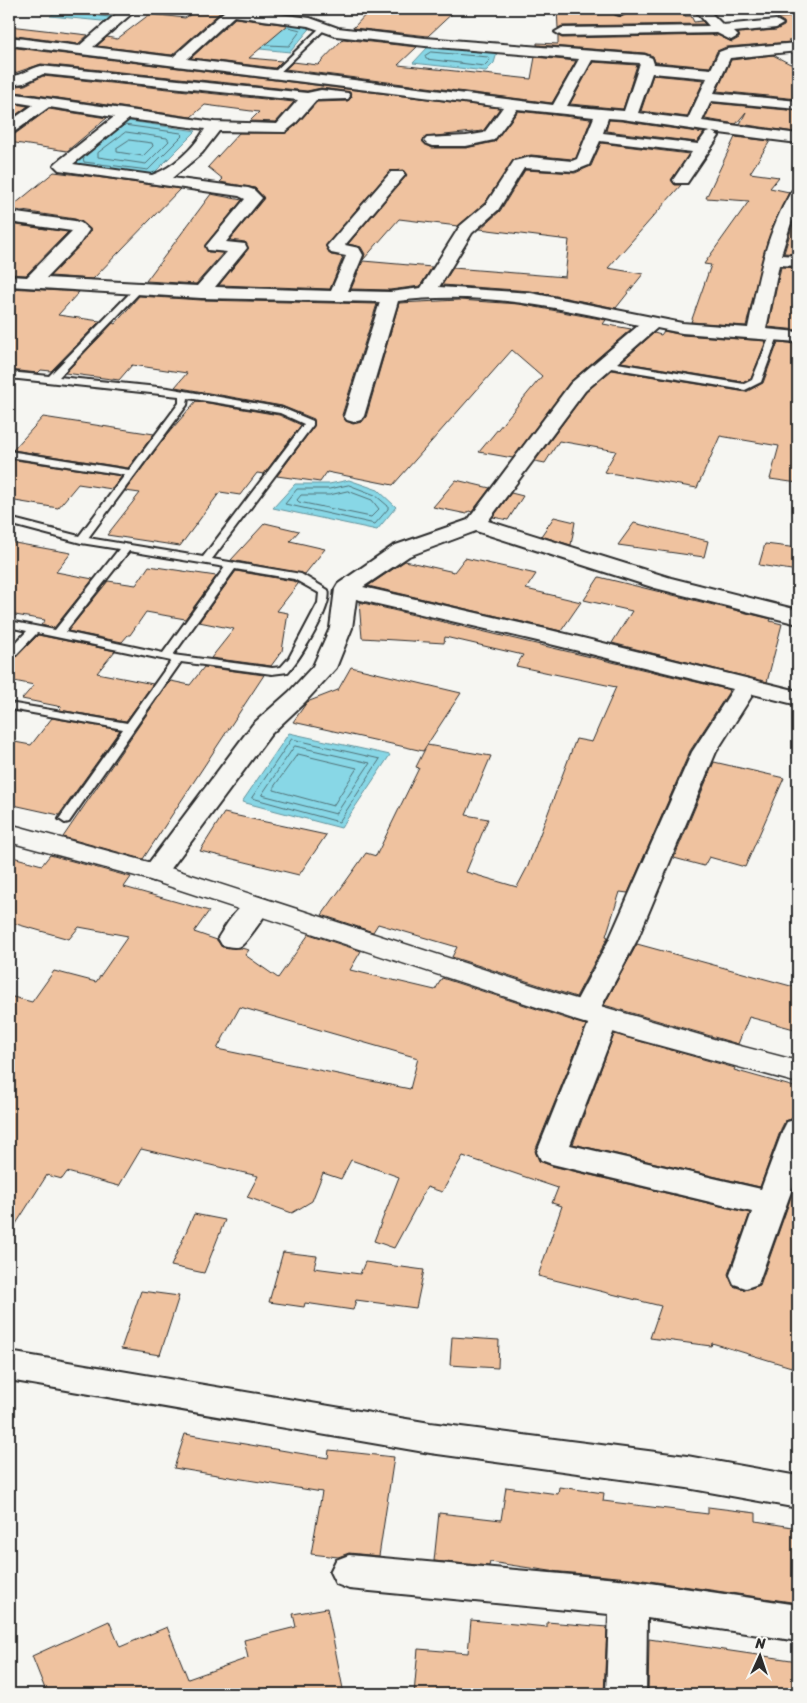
<svg xmlns="http://www.w3.org/2000/svg" width="807" height="1703" viewBox="0 0 807 1703" font-family="Sriracha,sans-serif">
<style>
.water{fill:#88d7e6;stroke:#63929b}
.lines{fill:none;stroke-linecap:round;stroke-linejoin:round}
.shore{stroke:#507076;stroke-width:1}
.building{fill:#efc29f;stroke:#2b2b2b;fill-rule:evenodd}
.lane-casing{stroke:#2b2b2b;stroke-width:4}
.street-casing{stroke:#2b2b2b;stroke-width:4}
.secondary-casing{stroke:#2b2b2b;stroke-width:3}
.lane{fill:#f6f6f2;fill-rule:evenodd}
.street{fill:#f6f6f2;fill-rule:evenodd}
.secondary{fill:#f6f6f2;fill-rule:evenodd}
</style>
<rect width="100%" height="100%" fill="#f6f6f2"/>
<filter id="ink" filterUnits="userSpaceOnUse"><feTurbulence type="fractalNoise" baseFrequency=".02" numOctaves="2"/><feDisplacementMap in="SourceGraphic" scale="10" xChannelSelector="R" yChannelSelector="G"/><feConvolveMatrix kernelMatrix="1 2 1 2 8 2 1 2 1" color-interpolation-filters="sRGB"/></filter>
<g filter="url(#ink)">
<path class="water" d="M60 9H128L112 22 50 16Z
M230 17 314 24 290 52 201 43Z
M428 47 497 53 494 63 486 71 413 63Z
M123 120 196 131 151 176 66 165Z
M349 480 378 490 396 507 377 530 273 508 295 484H329Z
M289 733 390 755 341 828 242 802Z"/>
<g class="lines">
<path class="shore" d="M62 9 64 12 110 17 120 9
M267 45 289 46 301 30 288 27
M431 52 488 57 490 60 484 66 426 59 425 56Z
M126 132 167 138 169 141 146 164 98 157V153Z
M129 140 152 143 153 146 143 156 117 152V148Z
M83 158 84 162 148 170 183 135 181 133 124 125 84 157
M349 485 375 495 388 506V509L375 524 285 504 297 489H329Z
M348 491 372 500 379 509 371 517 299 502 297 500 301 495H329Z
M292 739 380 759 339 822 252 798Z
M295 746 370 763 336 814 262 795Z
M298 754 357 768 333 806 274 790V787Z"/>
</g>
<path class="building" d="M199 9H224L172 55 97 46 107 37 117 39 150 14 185 18Z
M371 9H457L428 36 353 28Z
M557 9H610L615 15 621 17 629 13 628 9H684L685 16H691L694 22 702 21 705 24 562 26 558 28Z
M798 17V39L788 40 791 42 726 47 717 51 710 67 655 62 653 56 645 53 537 45V43L558 44V36L562 38 717 35 732 42 739 38 738 33 776 30 784 26V22L777 18Z
M235 18 288 25 249 58 282 61 275 68 191 58Z
M9 26 88 35 78 44 9 35Z
M343 39 417 47 398 65 531 79 535 57 576 61 552 103 285 69 293 62 318 65Z
M9 47 500 108 483 131 426 137 423 142 432 148H466L494 142 518 111 591 119 576 158 572 159 531 155 514 159 485 203 458 226 399 219 363 260 365 254 361 247 348 244 407 175 403 170 390 171 326 245 331 255 343 257 330 289 219 285 248 249 245 242 230 240 264 198 255 188 220 182 223 179 208 167 239 133H286L296 125 317 102 348 101 352 97 350 92 321 88 307 91 41 64 9 75Z
M773 55 798 68V99L717 91 731 60Z
M593 62 637 65 623 109 570 104Z
M653 75 704 80 687 117 641 111Z
M43 76 294 102 276 122 250 121 259 112 205 105 191 117 9 91V87L25 85Z
M9 103 28 106 9 120Z
M712 103 798 111V125L795 132 740 124 746 112 736 124 705 119Z
M49 109 107 118 67 151 9 142V135L15 134Z
M609 120 622 121 704 133 697 142 606 131Z
M735 137 770 141 750 173 779 177 770 188 789 192 767 242 746 326 691 322 711 265 704 264 749 201 706 198Z
M601 143 689 154 671 180 675 185H681L608 268 643 274 616 308 531 291 442 285 453 268 565 277 569 240 480 229 500 211 525 170 575 173 591 166Z
M54 172 96 177 180 189 93 279 50 276 81 244 90 229 82 222 75 219 9 209Z
M211 194 242 200 205 245 208 252 223 253 196 284 146 281Z
M798 211V254L784 253 792 227Z
M9 224 68 232 26 275 9 274Z
M363 261 432 267 420 286 390 290 351 289Z
M781 267 798 268V330L768 327Z
M9 288 79 292 58 315 100 321 51 371 41 370 38 373 9 370Z
M139 296 201 300 377 304 342 415 346 421 353 424 362 422 366 417 399 303 459 300 519 304 606 320 603 324 631 329 570 382 513 458 479 452 542 376 512 350 393 485 327 472 320 482 277 476 314 426V419L282 406 175 387 187 373 132 365 119 380 65 373 113 323 115 324Z
M664 331 682 335 766 341 751 379 744 382 621 362 654 333 661 335Z
M778 342 798 344V483L770 479 779 446 720 436 697 488 604 472 616 451 559 441 545 463 535 461 586 392 612 370 746 392 763 383Z
M196 401 279 415 301 425 264 474 257 473 240 495 220 492 180 546 107 535 140 493 125 491 166 436Z
M43 417 154 434 128 468 13 450Z
M9 459 122 476 112 489 78 484 58 508 9 500Z
M456 480 490 488 472 512 469 511 467 514 433 507Z
M511 493 523 496 508 520 493 517Z
M554 517 575 522 571 545 541 536Z
M265 523 299 531 290 541 325 549 305 574 231 560Z
M634 523 708 541 704 557 618 545Z
M9 542 71 553 56 572 93 579 54 628 41 625 45 620 9 614Z
M765 544 798 548V571L759 565Z
M465 558 536 574 526 589 581 602 561 631 368 586 405 561 454 572Z
M149 566 216 576 218 574 185 619 146 612 130 635H128L122 642 68 631 108 581 136 585Z
M236 571 293 581 298 584 277 611 288 613 282 651 271 666 211 658 234 629 199 622Z
M599 577 771 619 770 621 782 624 767 682 612 643 632 611 584 600Z
M359 602 730 690 690 751 628 893 620 892 606 936 608 937 576 997 452 957 457 947 378 924 373 932 322 915 366 853 376 856 419 768 416 767 427 745 491 756 466 815 488 819 466 872 517 887 528 866 576 739 592 742 616 687 516 666 523 655 445 637 444 643 362 638Z
M38 635 115 651 97 673 153 684 126 721 59 710 62 707 22 699 34 685 9 680V662L14 659Z
M204 667 264 675 143 859 63 837 166 686 171 681 190 685Z
M351 667 461 693 423 751 293 722 307 702 338 690Z
M52 718 120 730 59 815 9 804V741L31 745Z
M714 762 784 778 745 867 709 857 704 866 674 858Z
M224 813 326 835 299 875 200 851Z
M50 855 131 877 124 887 209 911 194 932 217 940 222 947 241 948 249 950 245 955 278 978 309 934 361 951 350 970 435 990 442 978 586 1025 535 1151 539 1161 552 1166 750 1213 728 1274 733 1286 745 1290 760 1285 798 1177V1369L712 1343 711 1346 650 1338 661 1306 538 1276 562 1206 552 1203 558 1188 463 1156 442 1192 427 1187 394 1248 374 1241 399 1177 351 1160 341 1179 323 1173 312 1201 292 1213 247 1197 258 1176 141 1149 119 1186 67 1172 62 1179 47 1175 9 1235V996L32 1002 54 971 96 982 128 936 79 927 69 939 9 922V856L42 865ZM240 1007 418 1058 410 1089 217 1049Z
M637 944 798 988V1030L749 1017 738 1044 604 1005Z
M614 1034 735 1068 734 1070 798 1088V1104L794 1118 785 1121 781 1129 760 1187 573 1144Z
M194 1214 225 1220 204 1273 171 1266Z
M283 1252 317 1256 314 1268 360 1274 365 1262 424 1270 416 1308 356 1300 353 1310 305 1303 304 1307 269 1302Z
M141 1291 179 1296 160 1355 121 1349Z
M452 1337 499 1340 498 1368 450 1365Z
M185 1434 328 1458 329 1450 394 1457 379 1556 349 1553 338 1557 311 1554 322 1492 174 1468Z
M506 1487 558 1494 559 1487 604 1493 603 1501 708 1514V1507L756 1513V1521L798 1528V1603L629 1578 550 1571 490 1562 489 1566 434 1561 439 1513 501 1520Z
M327 1608 344 1694H47L32 1656 109 1621 120 1647 167 1627 188 1679 248 1658 244 1640 296 1627 293 1614Z
M471 1620 547 1627V1622L607 1627 604 1694H414L418 1649 468 1653Z
M649 1639 798 1661V1694H648Z"/>
<g class="lines">
<g class="lane-casing">
<path id="lane" d="M322 26 327 27 276 76H272V74Z
M135 288 142 290 59 377 168 388 282 408 313 421V425L212 559 301 574 328 590C334 605 299 660 288 672L272 674 181 662 69 822 65 823 59 819 123 729 10 709 9 703 127 723 171 661 37 633 13 658 9 659V650L27 631 9 627V621L55 630 119 549 81 543 9 524V518L79 536 125 475 9 457V451L129 470 179 403V396L9 378V372L49 376ZM188 398 280 413 304 424 203 557 88 538 187 405ZM129 551 225 567 163 653 65 632ZM235 569 294 579 319 593 318 603 289 658 281 667 272 668 173 655Z
M774 333 778 336 761 382 745 390 605 367 601 364 605 361 744 384 752 380 770 336Z"/>
</g>
<g class="street-casing">
<path id="street" d="M122 9H137L93 47 173 57 227 9H241L310 18 338 28 425 38 645 55 652 58 654 64 711 69 719 52 727 49 798 43V51L730 58 714 93 798 101V109L711 101 702 121 798 134V143L712 132 719 136 687 183H675L673 180 692 152 600 141 589 165 574 171 524 168 498 210 472 233 439 287 531 293 682 323 748 328C758 281 765 236 790 194L792 191 798 189V207L790 226 781 255 798 256V266L779 265 766 329 798 332V342L682 333 657 328 585 391 488 521 671 578 798 610V624L655 588 476 531 409 556 363 587 546 629 798 691V705L753 694 716 752 637 940 599 1011 604 1010 614 1013 618 1020 570 1145 761 1189 783 1130 787 1122 798 1119V1172L758 1284 746 1288 734 1284 730 1275 752 1212 552 1164 541 1160 537 1152 589 1022 584 1023 574 1020 570 1013 609 940 692 752 733 689 546 643 356 599 352 628 336 668 305 702 271 734 164 878 155 881 146 878 142 872 253 724 289 692 313 666 330 628 335 589 338 584 393 546 468 520 571 383 639 325C560 308 479 290 398 301L364 416 361 420 354 422 347 420 344 416 380 302 201 298 9 286V276L27 277 72 231 9 222V212L75 221 81 223 89 230 80 243 46 278 197 286 227 252 208 250 206 246 245 199 239 196 59 170 54 165 57 162 114 117 49 107 14 132 9 133V122L33 105 9 101V93L214 122 277 124 298 100 43 74 24 83 9 85V77C20 76 30 69 41 66L307 93 321 90 348 93 350 96 348 99 316 100 295 124 285 132 219 131 202 153 172 178 248 188 254 190 262 198 226 242 245 244 247 248 215 287 331 291 346 256 331 253 327 246 391 172H403L405 175 345 245 359 248 363 255 348 291 390 292 421 288 460 226 486 204 514 161 531 157 572 161 577 159 594 117 517 109 494 140 466 146H432L427 144 424 141 427 138 466 136 484 133 503 107 9 45V37L79 46ZM234 16 308 26 336 36 425 46 579 59 553 105 187 59ZM592 60 640 63 624 111 567 106ZM652 73 707 78 688 119 638 113ZM608 118 622 119 711 132 706 133 698 144 603 133ZM129 119 205 129C194 148 173 168 152 175L73 164Z
M612 9H626L628 11 621 15 616 14Z
M694 9H707L723 25 776 20 783 24 776 28 734 32 738 36 731 40 717 33 562 36 555 32 562 28 709 26Z
M257 897 267 900 271 906C266 914 248 940 242 945 236 949 228 946 222 945L218 938C227 923 240 902 257 897Z
M9 1352 430 1423 687 1456 798 1476V1508L687 1488 430 1453 9 1380Z
M349 1555 629 1580 798 1605V1641L647 1618 646 1694H606L609 1614 349 1589 336 1584 330 1572 336 1560Z"/>
</g>
<g class="secondary-casing">
<path id="secondary" d="M9 824 167 867 566 996 717 1040 798 1061V1083L625 1036 147 879 9 842Z"/>
</g>
<use href="#lane" class="lane"/>
<use href="#street" class="street"/>
<use href="#secondary" class="secondary"/>
</g>
</g>
<rect width="807" height="1703" fill="none" stroke="#f6f6f2" stroke-width="30"/>
<rect x="15" y="15" width="777" height="1673" fill="none" stroke="#2b2b2b" stroke-width="2" filter="url(#ink)"/>
<g transform="translate(760 1656) rotate(3)" stroke="#f6f6f2" stroke-width="4" paint-order="stroke">
<path d="M0-4L9 19L0 12L-9 19Z" fill="#2b2b2b"/>
<text y="-8" font-size="14" font-weight="bold" text-anchor="middle" fill="#2b2b2b">N</text>
</g>
</svg>
